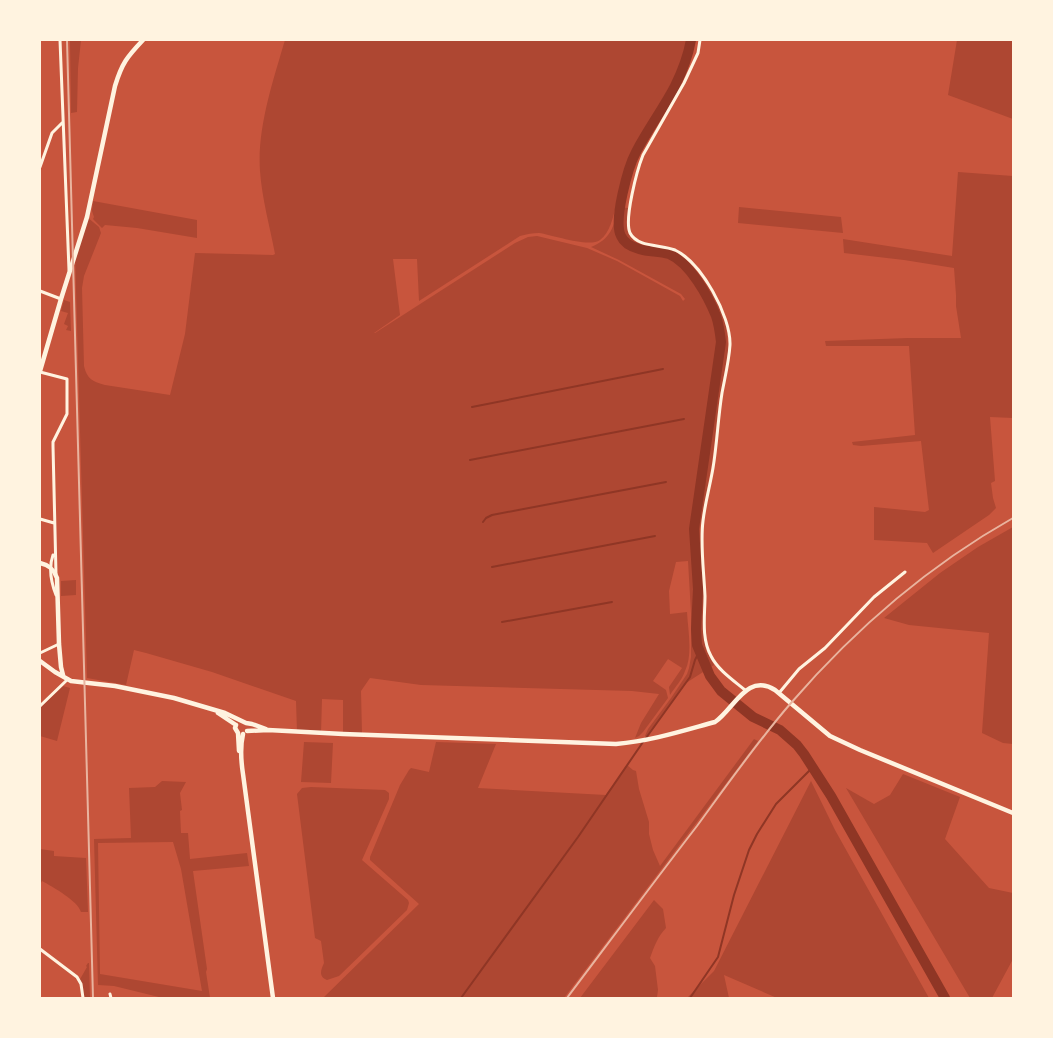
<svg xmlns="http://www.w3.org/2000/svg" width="1053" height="1038" viewBox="0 0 1053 1038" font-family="'Exo 2',sans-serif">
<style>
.green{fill:#ae4732;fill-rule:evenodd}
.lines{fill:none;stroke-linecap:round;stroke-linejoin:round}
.stream{stroke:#8f3625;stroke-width:2}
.river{stroke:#8f3625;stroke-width:10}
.minor{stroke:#fff3e0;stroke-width:3}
.tertiary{stroke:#fff3e0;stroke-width:4.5}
.rail{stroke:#e9b49f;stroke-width:2}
</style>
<rect width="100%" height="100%" fill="#c8553d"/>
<path class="green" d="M70 40H81L78 68 77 112 71 113Z
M285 40H689L688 45 679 69 635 149 626 171 618 205 616 206C613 217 610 233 600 240 589 248 553 235 539 233 533 233 527 234 520 236L419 301 417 259H393L400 315 374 333H375L515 243 528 237 537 236 587 248 617 261 680 296 683 301 685 299 681 294 619 260 591 247C611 239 614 227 618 207L628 208V210C627 219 625 228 630 236 640 250 659 245 673 251 694 260 719 300 725 321 727 332 728 342 728 352L719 402 712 463 700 527 704 597V638L706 650 714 665 686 683 647 737 645 736 648 729 671 698 687 674 689 668 691 657V613L688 561 676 562 669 591 670 614 687 612C688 631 693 654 685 671 682 680 675 687 670 695L669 687 682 668 668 659 653 681 666 690 668 698 643 732 639 736 635 738 641 723 659 694 632 691 421 685 370 678 361 691 362 734H343V700L322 699 321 733 297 732 296 701 212 672 146 653 134 650 126 685 87 678 75 254 87 217 99 227 101 233 84 276 82 288 84 366C87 379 93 382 105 385L170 395 185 334 195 253 273 255 275 254C270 227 262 199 260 171 257 128 273 81 285 40Z
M957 40H1013V119L948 95Z
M958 172 1013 176V418L990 417 995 481 991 483 993 498 996 508 989 515 933 553 927 543 874 540V507L925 512 929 510 921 441 861 446 853 445 852 442 915 435 909 346H826L825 341 908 338H961L956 306V295L954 268 904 260 844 253 843 239 952 256Z
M93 201 197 220V238L137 228 105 225 102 228 93 219 94 217 92 211Z
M739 207 841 217 843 233 738 223Z
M64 300 70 302 71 331 66 330 68 326 64 324 68 313 61 311Z
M1013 527V744L1003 743 982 733 989 633 909 625 884 618 940 573 978 547Z
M76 580V595L61 596V581Z
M63 686 70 688 57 741 40 736V708Z
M754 739 758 741 564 998H323L419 904 370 860V857L400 785 409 770 411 768 429 772 436 742 496 744 478 788 606 795 627 765 633 770 636 771 639 789 649 822V834L653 850 660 866Z
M304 742 333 743 331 783 301 782Z
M903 774 960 797 945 839 989 888 1013 893V959L992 998H970L846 788 874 804 890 795Z
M162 781 186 782 180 793 182 810 180 811 181 833H188L190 859 247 853 249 866 193 871 207 969 206 972 210 998H163L114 986 98 985 94 839 131 838 129 788 155 787ZM173 842 181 869 202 991 100 974 98 843Z
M811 781 835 830 929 998H777L724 975 729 998H687L714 971Z
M311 787 385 790 389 793V799L362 860 408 900 409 903 407 910 339 976 327 980C318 976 321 970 324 963L321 941 315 938 297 794 302 788Z
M40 849 54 851V856L86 858 88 912H81C78 901 53 887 42 881L40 885Z
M654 900 663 909 666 928C658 936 654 947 650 958L655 966 658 990 657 997 658 998H580Z
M88 963H89L90 998H83L79 981 87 967 86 966Z"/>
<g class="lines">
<path class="stream" d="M472 407 663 369
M470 460 684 419
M483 522 486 518 492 515 666 482
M492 567 655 536
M502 622 612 602
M646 738 690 677 695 660 699 652
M461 998 578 837 643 742
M690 998 718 957 734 895 749 850 757 834 776 804 813 767"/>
<path class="river" d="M691 40C688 56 682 72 675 86 663 109 648 129 636 152 628 167 613 221 621 236 624 243 632 247 639 249 648 252 659 251 669 254 690 263 708 296 716 316 719 325 720 333 721 342L694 529 698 589 696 629 697 645 710 676 721 691 753 717 780 730 797 745 804 754 831 796 945 998"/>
<path class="minor" d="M60 40 69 270
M700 40 698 53 684 83 643 155C637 170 624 219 630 233 638 248 661 244 675 250 701 262 731 316 730 345 729 361 725 377 722 393 718 418 717 444 713 468 710 486 705 503 703 521 700 544 704 572 705 596 705 615 701 638 711 656 718 670 733 680 745 690
M40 167 52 133 63 122
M40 291 61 299
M40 372 67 379V414L53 442V446L56 574
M40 519 54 523
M53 555C48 569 51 582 56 595
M40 653 59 644
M779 693 799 669 825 648 874 597 905 572
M40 706 68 679
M40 949 77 977 81 984 83 998
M110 994 111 998"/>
<path class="tertiary" d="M40 371 61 299 87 217 115 86C122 63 127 57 143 40
M40 563C49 565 54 569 57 578L59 644 61 667 63 675
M40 661 55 672 71 681 115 686 174 698 225 713 246 723 252 724 266 729
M218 713 236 725
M236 725 235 728 238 733 239 751
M247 731 268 730 343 734 616 744C651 741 682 731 715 722 734 709 747 672 775 690L830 736 860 750 1013 813
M243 734C240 747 241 761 243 774L273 998"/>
<path class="rail" d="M67 40 93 998
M567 998C610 941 653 883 697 826 727 785 757 742 791 703 854 630 928 566 1013 518"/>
</g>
<rect width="1053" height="1038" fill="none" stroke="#fff3e0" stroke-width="82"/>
</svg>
